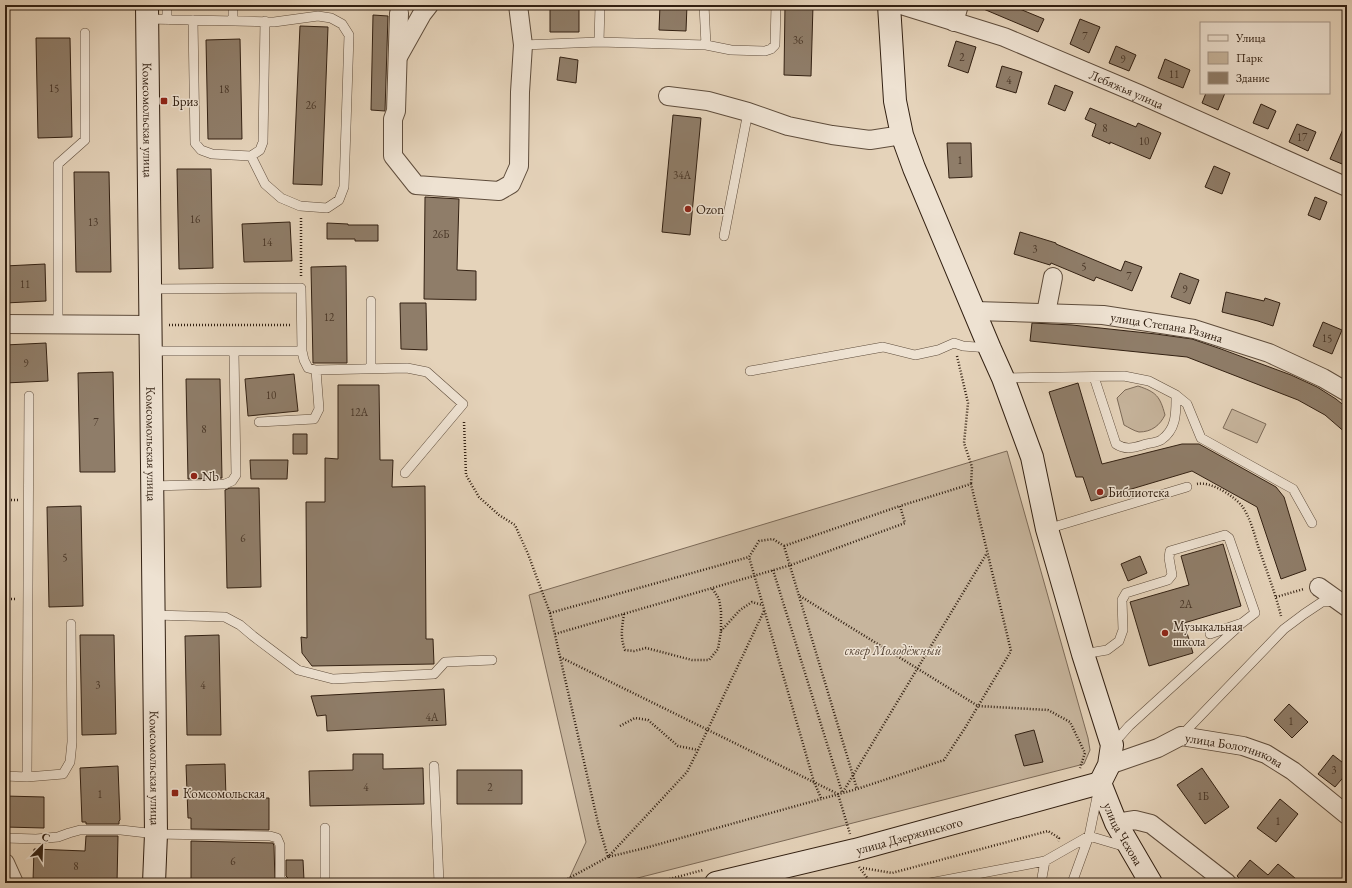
<svg xmlns="http://www.w3.org/2000/svg" width="1352" height="888" viewBox="0 0 1352 888" font-family="'EB Garamond',serif">
<style>
.green{fill:#c7b59d;stroke:#7c6a58}
.building{fill:#8f7d69;stroke:#322012}
.lines{fill:none;stroke-linecap:round;stroke-linejoin:round}
.lane-casing{stroke:#5f4d3c;stroke-width:10}
.street-casing{stroke:#5f4d3c;stroke-width:20}
.secondary-casing{stroke:#322012;stroke-width:24}
.path{stroke:#322012;stroke-width:2.5;stroke-dasharray:1 2;stroke-linecap:butt}
.lane{stroke:#eee2d2;stroke-width:9}
.street{stroke:#eee2d2;stroke-width:18}
.secondary{stroke:#eee2d2;stroke-width:22}
.poi-dot{fill:#8f2418;stroke:#eee2d2;stroke-width:1.5}
.labels{text-anchor:middle;stroke-width:3;stroke-linejoin:round;paint-order:stroke}
.number-label{font-size:11px;fill:#493728}
.street-label{font-size:13px;fill:#322012;stroke:#eee2d2}
.poi-label{font-size:13px;fill:#322012;stroke:#eee2d2;text-anchor:start}
.park-label{font-size:13px;font-style:italic;fill:#574535;stroke:#eee2d2}
</style>
<rect width="100%" height="100%" fill="#e5d3ba"/>
<filter id="stains"><feTurbulence type="fractalNoise" baseFrequency=".005" numOctaves="4"/><feColorMatrix values="0 0 0 0 .2 0 0 0 0 .09 0 0 0 0 .02 0 0 0 .5 -.17"/></filter>
<radialGradient id="worn" r=".72"><stop offset=".6" stop-color="#630" stop-opacity="0"/><stop offset="1" stop-color="#630" stop-opacity=".3"/></radialGradient>
<path class="green" d="M1138 386C1156 392 1160 396 1165 415 1160 425 1152 432 1139 432 1134 431 1128 427 1124 425L1117 398 1125 390Z
M1232 409 1266 424 1257 443 1223 428Z
M1007 451 1088 738 1090 750 1084 764 618 883H567L586 842 529 595Z"/>
<path class="building" d="M550 5H579V32H550Z
M660 5H687L686 31 659 30Z
M785 5H813L811 76 784 75Z
M974 5H1010L1044 19 1038 32Z
M373 15 388 16 385 111 371 110Z
M1080 19 1100 27 1089 53 1070 44Z
M300 26 328 27 322 185 293 184Z
M36 38H70L72 137 38 138Z
M240 39 242 139H208L206 40Z
M956 41 976 47 968 73 948 66Z
M1116 46 1136 55 1129 71 1109 63Z
M560 57 578 60 576 83 557 80Z
M1165 59 1190 70 1183 88 1158 78Z
M1002 66 1022 72 1016 93 996 87Z
M1055 85 1073 92 1065 111 1048 104Z
M1206 93H1225L1218 110 1202 103Z
M1261 104 1276 111 1268 129 1253 123Z
M1090 108 1136 127 1138 123 1161 133 1150 159 1110 142V144L1092 136 1096 124 1085 119Z
M673 115 701 118 690 235 662 232Z
M1347 120V166L1330 159Z
M1297 124 1316 132 1308 151 1289 142Z
M947 143H971L972 177 949 178Z
M1214 166 1230 173 1222 194 1205 187Z
M177 169H211L213 268 179 269Z
M74 172H109L111 272H76Z
M425 197 459 199 457 270 476 271V300L424 299Z
M1315 197 1327 202 1320 220 1308 215Z
M290 222 292 261 244 262 242 224Z
M327 223 348 224V225H378V241H355V239H327Z
M1020 232 1056 243V244L1121 271 1125 261 1142 267 1132 291 1096 277 1094 281 1051 263 1050 265 1014 254Z
M45 264 46 301 5 303V266Z
M346 266 347 363H313L311 267Z
M1180 273 1199 280 1190 304 1171 297Z
M1226 292 1264 301 1265 298 1280 303 1273 326 1258 321 1222 312Z
M400 303H426L427 350 401 349Z
M1323 322 1342 330 1332 354 1313 346Z
M1032 323 1072 325 1156 334 1192 339 1221 349 1291 375 1317 387 1336 399 1347 408V434L1325 415 1298 400 1187 357 1030 341Z
M46 343 48 381 5 383V345Z
M113 372 115 472H80L78 373Z
M294 374 298 411 248 416 245 379Z
M186 379H220L222 478 188 479Z
M1078 383 1102 464 1182 444H1199L1276 487 1284 497 1306 570 1281 579 1257 507 1192 471 1091 501 1083 477H1076L1049 392Z
M338 385H379L380 460H393L392 487 425 486 426 639H433L434 664 312 666 302 653 301 637 307 638 306 502H325V458L338 459Z
M293 434H307V454H293Z
M250 460H288L287 479H251Z
M230 488H259L261 587 227 588 225 490Z
M81 506 83 606 49 607 47 507Z
M1223 544 1241 606 1184 623 1193 653 1149 666 1130 602 1189 585 1181 556Z
M1140 556 1147 573 1128 581 1121 564Z
M80 635H114L116 734 82 735Z
M219 635 221 735H187L185 636Z
M444 689 446 725 327 731 326 715 317 716 311 696Z
M1289 704 1308 722 1292 738 1274 720Z
M1034 730 1043 762 1024 766 1015 735Z
M353 754H383V769L423 768 424 804 310 806 309 771 353 770Z
M1333 755 1347 766V773L1335 787 1318 774Z
M225 764 226 798H269V830L191 829V818H188L186 765Z
M118 766 120 820 119 821V824H86V822H82L80 768Z
M1202 768 1229 807 1205 824 1177 785Z
M457 770H522V804H457Z
M5 796 44 797V828L5 827Z
M1280 799 1298 814 1276 842 1257 828Z
M86 836H118L117 883 33 881 34 849 85 851Z
M191 841 273 843 274 846 275 882 191 883Z
M286 860H303L304 880H290L286 876Z
M1250 860 1268 875 1278 864 1301 883H1244L1237 876Z"/>
<g class="lines">
<g class="lane-casing">
<path id="lane" d="M167 5V20
M600 5 599 42 706 45 704 5
M148 19 274 22 318 16 331 18 342 24 349 35 344 187 339 200 327 208 300 206 281 198 265 184 251 156
M193 20 195 143 201 150 212 154 251 156 260 150 263 142 265 21
M233 21V5
M523 45 599 42
M706 45 731 50 765 51 771 49 775 45 776 5
M724 236 748 112
M150 289 301 288 302 351 304 360 308 368 316 370 407 368 427 372 463 404 405 473
M58 324V164L85 140V33
M151 351H302
M371 369V301
M750 371 883 347 915 355 938 350 954 343 963 346 989 348
M1094 377 1116 444C1125 450 1133 448 1143 445 1148 443 1156 443 1161 440 1177 429 1176 412 1176 395
M1003 378 1124 376 1149 381 1176 395 1187 404 1201 438 1293 489 1312 523
M259 422 314 419 319 409 316 370
M152 486 225 484 232 481 236 475 234 352
M1047 529 1187 487
M154 615 225 617 240 625 253 636 298 670 333 679 434 674 445 662 492 660
M1083 654 1107 650 1119 641 1123 630 1122 600 1126 593 1168 580 1172 575 1169 558 1170 551 1225 535 1229 538 1255 613 1242 623 1210 634
M1181 736 1284 629 1304 614 1322 602 1337 601
M1113 744 1129 726 1239 626
M434 766 439 883
M5 776 27 777 63 774 70 762 72 742 71 624
M27 777 29 396
M5 838 36 839 58 837 69 833 80 830H121L156 834 270 836 277 838 280 845V879L285 883
M325 883V828
M930 883 1045 861 1089 836 1126 847
M1041 883 1045 861
M1072 883 1089 836 1098 792"/>
</g>
<g class="street-casing">
<g id="street">
<path id="s1" d="M901 5 1004 37 1139 94 1347 187"/>
<path d="M399 13 396 111 393 119V156L416 185 499 191 511 184 519 166 520 92 523 45 518 5"/>
<path d="M954 22 959 5"/>
<path d="M399 55 422 14 429 5"/>
<path d="M668 96 708 101 748 112 788 126 832 135 870 140 902 135"/>
<path id="s2" d="M975 311 1103 315 1194 329 1269 353 1323 378 1347 392"/>
<path d="M1046 313 1053 277"/>
<path d="M5 324 151 325"/>
<path d="M1319 587 1347 607"/>
<path id="s3" d="M1109 765 1158 748 1181 736 1243 746 1266 754 1293 771 1347 815"/>
<path d="M1116 823 1135 820 1151 824 1227 883"/>
<path d="M5 863 14 883"/>
</g>
</g>
<g class="secondary-casing">
<g id="secondary">
<path id="s4" d="M147 5 156 834 154 883"/>
<path d="M889 5 895 101 902 135 914 168 990 349 1003 378 1032 457 1047 529 1083 654 1112 745 1109 765 1100 783"/>
<path id="s5" d="M1100 783 1116 823 1151 883"/>
<path id="s6" d="M716 883 855 850 1100 783"/>
</g>
</g>
<path class="path" d="M301 218V277
M169 325H290
M957 356 968 403 964 443 972 467 971 484
M464 422 466 475 479 497 499 515 515 525 528 554 550 613 598 823 608 857 645 848 857 789 944 760 965 728 1011 651 971 484 900 506 905 523 791 565 555 634
M1197 484C1211 481 1234 496 1242 506 1250 517 1254 533 1258 546 1266 569 1275 592 1281 616
M5 500H18
M784 546 900 506
M773 570 842 792
M800 596 978 706 1048 710 1070 722 1085 753 1080 768
M1276 597 1304 589
M5 599H17
M550 613 749 557
M624 614C622 627 620 637 625 650L634 651 646 648 692 660H709L718 649 721 631V611L719 599 712 588
M721 631 740 610 752 602 762 605
M560 657 838 794 850 834
M620 726 635 718 648 720 678 746 698 750
M843 792 987 553
M821 798 814 782 749 557 759 541 773 539 784 546 857 789
M859 867 871 883
M863 868 892 873 1048 831 1059 838 1058 841
M560 883 608 857 687 772 698 750 764 611
M655 883 703 870"/>
<use href="#lane" class="lane"/>
<use href="#street" class="street"/>
<use href="#secondary" class="secondary"/>
</g>
<g class="poi-dot">
<rect x="160" y="97" width="8" height="8" rx="2"/>
<circle cx="688" cy="209" r="4"/>
<circle cx="194" cy="476" r="4"/>
<circle cx="1100" cy="492" r="4"/>
<circle cx="1165" cy="633" r="4"/>
<rect x="171" y="789" width="8" height="8" rx="2"/>
</g>
<g class="labels">
<g class="number-label">
<text x="1085" y="40">7</text>
<text x="798" y="44">36</text>
<text x="962" y="61">2</text>
<text x="1123" y="63">9</text>
<text x="1174" y="78">11</text>
<text x="1009" y="84">4</text>
<text x="54" y="92">15</text>
<text x="224" y="93">18</text>
<text x="311" y="109">26</text>
<text x="1105" y="132">8</text>
<text x="1302" y="141">17</text>
<text x="1144" y="145">10</text>
<text x="960" y="164">1</text>
<text x="682" y="179">34А</text>
<text x="195" y="223">16</text>
<text x="93" y="226">13</text>
<text x="441" y="238">26Б</text>
<text x="267" y="246">14</text>
<text x="1035" y="253">3</text>
<text x="1084" y="270">5</text>
<text x="1129" y="280">7</text>
<text x="25" y="288">11</text>
<text x="1185" y="293">9</text>
<text x="329" y="321">12</text>
<text x="1327" y="342">15</text>
<text x="26" y="367">9</text>
<text x="271" y="399">10</text>
<text x="359" y="416">12А</text>
<text x="96" y="426">7</text>
<text x="204" y="433">8</text>
<text x="243" y="542">6</text>
<text x="65" y="561">5</text>
<text x="1186" y="608">2А</text>
<text x="98" y="689">3</text>
<text x="203" y="689">4</text>
<text x="432" y="721">4А</text>
<text x="1291" y="725">1</text>
<text x="1334" y="774">3</text>
<text x="366" y="791">4</text>
<text x="490" y="791">2</text>
<text x="100" y="798">1</text>
<text x="1203" y="800">1Б</text>
<text x="1278" y="825">1</text>
<text x="233" y="865">6</text>
<text x="76" y="870">8</text>
</g>
<g class="street-label">
<text dy="5" stroke="none"><textPath href="#s1" startOffset="241">Лебяжья улица</textPath></text>
<text dy="5" stroke="none"><textPath href="#s4" startOffset="115">Комсомольская улица</textPath></text>
<text dy="5" stroke="none"><textPath href="#s2" startOffset="193">улица Степана Разина</textPath></text>
<text dy="5" stroke="none"><textPath href="#s4" startOffset="439">Комсомольская улица</textPath></text>
<text dy="5" stroke="none"><textPath href="#s3" startOffset="133">улица Болотникова</textPath></text>
<text dy="5" stroke="none"><textPath href="#s4" startOffset="763">Комсомольская улица</textPath></text>
<text dy="5" stroke="none"><textPath href="#s5" startOffset="56">улица Чехова</textPath></text>
<text dy="5" stroke="none"><textPath href="#s6" startOffset="199">улица Дзержинского</textPath></text>
</g>
<g class="poi-label">
<text x="172" y="106">Бриз</text>
<text x="696" y="214">Ozon</text>
<text x="202" y="481">Nb</text>
<text x="1108" y="497">Библиотека</text>
<text x="1173" y="631">Музыкальная<tspan x="1173" dy="15">школа</tspan></text>
<text x="183" y="798">Комсомольская</text>
</g>
<g class="park-label">
<text x="893" y="655">сквер Молодёжный</text>
</g>
</g>
<rect width="1352" height="888" fill="none" stroke="#e5d3ba" stroke-width="20"/>
<rect x="6" y="6" width="1340" height="876" fill="none" stroke="#322012" stroke-width="2"/>
<rect x="10" y="10" width="1332" height="868" fill="none" stroke="#322012"/>
<rect x="1200" y="22" width="130" height="72" fill="#eee2d2" stroke="#a39485"/>
<rect x="1208" y="35" width="20" height="6" fill="#eee2d2" stroke="#a39485"/>
<text x="1236" y="42" font-size="12" fill="#322012">Улица</text>
<rect x="1208" y="52" width="20" height="12" fill="#c7b59d" stroke="#a39485"/>
<text x="1236" y="62" font-size="12" fill="#322012">Парк</text>
<rect x="1208" y="72" width="20" height="12" fill="#8f7d69" stroke="#a39485"/>
<text x="1236" y="82" font-size="12" fill="#322012">Здание</text>
<g transform="translate(42 846) rotate(23)" stroke="#eee2d2" stroke-width="3" paint-order="stroke">
<path d="M0-3L7 15L0 10L-7 15Z" fill="#322012"/>
<text y="-6" font-size="11" font-weight="bold" text-anchor="middle" fill="#322012">С</text>
</g>
<rect width="100%" height="100%" filter="url(#stains)"/>
<rect width="100%" height="100%" fill="url(#worn)"/>
</svg>
